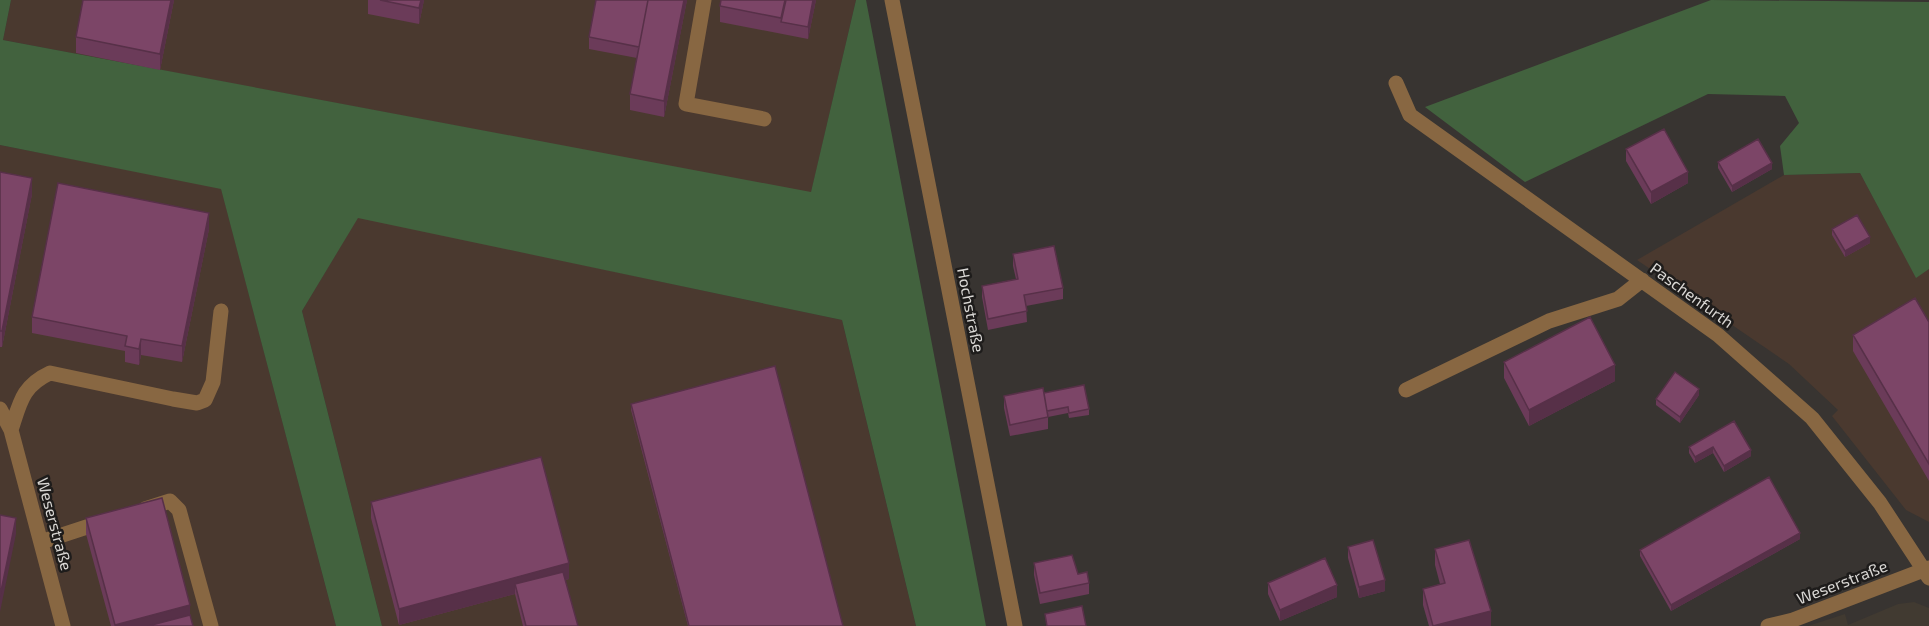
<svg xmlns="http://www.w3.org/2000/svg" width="1929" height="626" viewBox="0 0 1929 626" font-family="'Exo 2',sans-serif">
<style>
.commercial{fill:#4a392f}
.built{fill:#413a31}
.green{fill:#42623e}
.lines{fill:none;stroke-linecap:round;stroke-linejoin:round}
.minor{stroke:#886742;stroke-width:15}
.wall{fill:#6b3b59}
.shaded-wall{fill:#573048}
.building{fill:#7c4567;stroke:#573048;stroke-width:1.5}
.labels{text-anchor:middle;stroke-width:5;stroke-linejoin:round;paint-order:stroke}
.street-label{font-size:16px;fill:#dad8d5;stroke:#1e1c1b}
</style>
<rect width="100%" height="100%" fill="#383431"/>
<path class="commercial" d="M11 0H856L811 193 3 40Z
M0 145 221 188 336 626H0Z
M1860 173 1916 277 1929 269V522L1906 510 1832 416 1838 410 1789 364 1637 260 1784 175Z
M358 217 842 320 916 626H382L302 311Z"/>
<path class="built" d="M1914 602 1929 608V626H1808L1845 614 1848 625 1898 604Z"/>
<path class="green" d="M0 0H11L3 40 811 192 856 0H866L986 626H916L842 320 358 218 302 311 382 626H336L221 189 0 145Z
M1711 0 1929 2V269L1916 278 1860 173 1784 175 1780 146 1799 123 1785 96 1708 94 1525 182 1425 107Z"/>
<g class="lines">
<path class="minor" d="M704 0 686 104 764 119
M892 0 1015 626
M1396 83 1410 115 1718 335 1812 418 1880 503 1929 578
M1406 390 1549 321 1618 299 1642 280
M0 409 11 430C20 403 22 386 50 373L173 399 197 403 205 400 213 382 221 311
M11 430 63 626
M145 509 170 501 179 510 211 626
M41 542 105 521
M1768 626 1793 620 1929 568"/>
</g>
<path class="wall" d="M83 0H174L160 70 76 53V37Z
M368 0H424L419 24 368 14Z
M687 0 664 117 630 110V94L637 58 589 49V37Z
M816 0 808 39 720 22V6Z
M1626 149 1688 183 1651 204 1626 161Z
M1718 162 1772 169 1732 192 1718 168Z
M0 172 32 194 2 347H0Z
M209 229 182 362 141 355 139 365 125 362V351L32 333V317Z
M1832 229 1870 243 1845 257 1832 235Z
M1013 254 1063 288V299L1026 306 1027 322 988 330 982 297V286L1016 279 1013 266Z
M1929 322V481L1853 351V335Z
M1504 362 1615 381 1529 426 1504 378Z
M1044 393 1089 409V415L1069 418 1068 413 1048 417V429L1010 436 1004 408V396Z
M1699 395 1680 423 1656 405V399Z
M631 404 843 626H688L631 410Z
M1734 421 1751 456 1724 472 1713 453 1695 463 1689 453V447Z
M371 502 569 579 565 580 578 626H523L515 594 399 625 371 518Z
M86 518 190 615 193 626H111L86 534Z
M1800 539 1671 611 1640 556V550Z
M1348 547 1385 591 1359 598 1348 558Z
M1435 549 1491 626H1429L1423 605V589L1440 584 1435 565Z
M1034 563 1078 574 1089 583V594L1040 604 1034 575Z
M1268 583 1337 597 1280 621 1268 594Z"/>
<path class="shaded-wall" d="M171 0H174L160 70V54Z
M421 0H424L419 24V8Z
M684 0H687L664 117V101Z
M813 0H816L808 39V27Z
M1772 163V169L1732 192V186Z
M1688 172V183L1651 204V192Z
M32 178V194L2 347V331Z
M209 213V229L182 362V346Z
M1870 237V243L1845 257V251Z
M141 339V355L139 365V349Z
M1615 365V381L1529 426V410Z
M1699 389V395L1680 423V417Z
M1713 447V453L1695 463V457Z
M1751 450V456L1724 472V466Z
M16 518V534L0 612V596Z
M1800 533V539L1671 611V605Z
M569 563V579L517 593 515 584V594L399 625V609Z
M1385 580V591L1359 598V587Z
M1337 585V597L1280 621V610Z
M190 605V621L170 626H115V625Z
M1491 611V626H1435Z"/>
<path class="building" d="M83 0H171L160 54 76 37Z
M380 0H421L419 8Z
M596 0H648L639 47 589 37Z
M648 0H684L664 101 630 94Z
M721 0H785L781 18 720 6Z
M786 0H813L808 27 781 22Z
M1664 129 1688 172 1651 192 1626 149Z
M1758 139 1772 163 1732 186 1718 162Z
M0 172 32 178 2 331H0Z
M58 183 209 213 182 346 141 339 139 349 125 346 127 336 32 317Z
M1857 215 1870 237 1845 251 1832 229Z
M1054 246 1063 288 1024 295 1027 311 988 319 982 286 1018 279 1013 254Z
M1915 298 1929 322V464L1853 335Z
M1590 317 1615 365 1529 410 1504 362Z
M775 366 843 626H689L631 404Z
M1675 372 1699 389 1680 417 1656 399Z
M1084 385 1089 409 1069 413 1068 407 1047 411 1044 393Z
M1043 388 1048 417 1010 425 1004 396Z
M1734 421 1751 450 1724 466 1713 447 1695 457 1689 447Z
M541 457 569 563 399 609 371 502Z
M1769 477 1800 533 1671 605 1640 550Z
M162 498 190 605 115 625 86 518Z
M0 515 16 518 0 596Z
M1373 540 1385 580 1359 587 1348 547Z
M1469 540 1491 611 1433 626 1423 589 1445 583 1435 549Z
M1072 555 1078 574 1087 572 1089 583 1040 593 1034 563Z
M1325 558 1337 585 1280 610 1268 583Z
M563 572 578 626H526L515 584Z
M1082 606 1086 626H1047L1045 614Z
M190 615 193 626H148Z"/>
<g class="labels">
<g class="street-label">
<text transform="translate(1692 295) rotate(36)" y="6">Paschenfurth</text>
<text transform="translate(971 310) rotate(79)" y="6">Hochstraße</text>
<text transform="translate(55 524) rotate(75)" y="6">Weserstraße</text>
<text transform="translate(1842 582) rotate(-21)" y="6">Weserstraße</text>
</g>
</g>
</svg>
